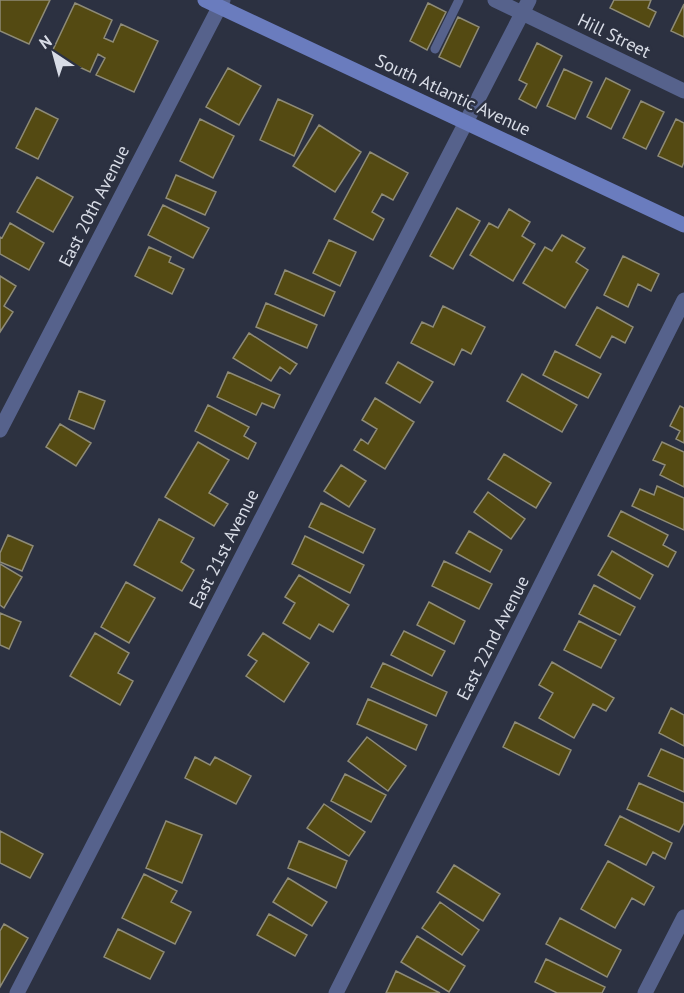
<svg xmlns="http://www.w3.org/2000/svg" width="684" height="993" viewBox="0 0 684 993" font-family="'PT Sans',sans-serif">
<style>
.building{fill:#544a12;stroke:#8e8b77;stroke-width:1.5}
.lines{fill:none;stroke-linecap:round;stroke-linejoin:round}
.service{stroke:#56628c;stroke-width:9}
.minor{stroke:#56628c;stroke-width:15}
.secondary{stroke:#6a7cbe;stroke-width:15}
.labels{text-anchor:middle;stroke-width:5;stroke-linejoin:round;paint-order:stroke}
.street-label{font-size:18px;fill:#d8dce6;stroke:#2c3141}
</style>
<rect width="100%" height="100%" fill="#2c3141"/>
<path class="building" d="M0 0H50L29 44 0 31Z
M614 0H651L648 8 656 12 649 27 610 8Z
M75 3 112 20 104 38 113 42 121 24 158 41 134 92 96 75 105 58 98 54 90 72 51 54Z
M428 3 446 12 427 50 410 41Z
M684 4V37L671 31Z
M458 17 479 27 460 67 439 57Z
M537 43 562 56 536 108 519 99 527 84 519 80Z
M228 68 261 86 239 125 206 107Z
M564 69 592 82 575 119 547 106Z
M606 78 630 90 611 129 587 117Z
M278 99 313 115 294 156 260 140Z
M641 101 664 112 646 149 623 138Z
M36 108 58 119 38 159 16 148Z
M200 119 234 136 213 178 180 161Z
M676 119 684 123V162L682 167 658 156Z
M319 125 361 152 335 192 293 166Z
M370 152 408 173 393 200 382 194 372 212 384 219 373 240 334 219Z
M176 175 216 192 205 215 166 198Z
M37 177 73 197 53 232 17 212Z
M163 205 209 228 193 258 148 235Z
M457 208 480 221 453 269 430 256Z
M509 209 530 222 522 236 535 244 513 281 470 255 489 223 498 228Z
M10 223 44 243 29 270 0 254V237L2 238Z
M562 235 585 248 576 262 588 270 565 308 523 283 545 247 552 251Z
M329 240 356 252 340 286 313 273Z
M149 247 171 257 169 262 184 269 172 294 135 276Z
M623 256 659 274 651 291 638 284 628 307 604 295Z
M285 270 335 292 324 316 275 294Z
M0 276 16 286 4 306 13 312 0 332Z
M266 303 317 325 307 348 256 327Z
M443 306 485 327 471 354 462 349 454 365 411 343 422 322 433 327Z
M597 307 633 327 625 343 612 336 600 358 576 345Z
M249 333 297 364 290 374 280 367 271 381 233 358Z
M555 351 601 374 588 398 543 375Z
M398 362 433 382 420 403 386 383Z
M228 372 280 395 274 408 262 403 256 415 217 397Z
M522 374 577 405 562 432 507 401Z
M79 391 105 401 94 429 69 419Z
M375 398 414 422 385 469 354 450 361 439 368 444 377 429 362 420Z
M208 405 249 427 244 436 256 443 248 459 195 431Z
M680 406 684 408V443L676 439 680 431 670 426Z
M60 424 91 443 76 466 46 447Z
M198 442 229 460 209 493 228 504 214 526 165 497Z
M662 442 684 452V487L660 475 665 465 653 460Z
M504 454 551 483 536 508 488 479Z
M341 465 366 481 349 507 324 491Z
M657 486 684 498V530L632 506 640 489 654 495Z
M488 492 525 519 511 539 474 512Z
M321 503 375 529 363 553 309 527Z
M621 511 668 535 663 545 676 552 668 567 608 536Z
M159 519 194 538 181 562 194 570 182 591 134 565Z
M469 531 502 550 490 572 456 553Z
M8 535 33 546 22 571 0 562V553Z
M305 536 364 565 350 593 292 564Z
M612 551 653 575 640 599 598 575Z
M444 561 492 584 479 609 432 586Z
M0 564 22 577 4 608 0 605Z
M299 575 349 605 333 632 319 624 310 639 283 623 295 603 285 597Z
M126 582 155 598 129 643 101 627Z
M594 585 635 607 620 635 579 614Z
M429 602 465 621 454 644 417 625Z
M0 613 21 622 9 649 0 645Z
M579 621 616 640 601 668 564 650Z
M404 631 445 651 432 676 391 655Z
M95 633 129 653 118 673 133 681 120 705 70 676Z
M263 633 309 663 284 702 246 676 257 661 248 655Z
M552 662 614 698 606 711 593 704 574 738 539 718 553 693 539 685Z
M383 663 447 692 436 716 371 687Z
M368 699 427 725 416 750 357 724Z
M671 708 684 715V746L659 733Z
M515 722 571 750 559 775 503 747Z
M367 737 406 766 388 791 348 761Z
M661 749 684 759V792L648 776Z
M195 757 210 765 215 757 251 776 236 804 185 778Z
M345 774 386 795 371 822 331 801Z
M639 783 684 803V823L679 832 627 809Z
M324 804 365 832 349 856 307 828Z
M620 816 672 843 665 859 653 852 646 865 605 845Z
M166 821 202 835 182 883 146 868Z
M0 831 43 854 30 878 0 863Z
M299 841 347 861 336 888 288 868Z
M608 861 654 887 644 905 632 898 615 928 581 909Z
M454 865 500 894 483 921 437 892Z
M144 874 177 891 171 902 191 912 175 944 122 918Z
M288 878 327 902 312 926 273 902Z
M440 902 479 930 462 955 422 928Z
M269 914 307 935 295 956 257 935Z
M560 918 621 950 607 977 546 944Z
M4 924 28 938 0 987V931Z
M118 929 164 952 150 979 104 957Z
M417 936 465 966 449 992 401 962Z
M546 959 605 987 602 993H557L535 982Z
M396 971 440 993H386Z"/>
<g class="lines">
<path class="service" d="M435 49 459 0"/>
<path class="minor" d="M495 0 684 91
M0 430 223 0
M17 993 529 0
M336 993 684 300
M645 993 684 917"/>
<path class="secondary" d="M205 0 684 225"/>
</g>
<g class="labels">
<g class="street-label">
<text transform="translate(614 36) rotate(26)" y="6">Hill Street</text>
<text transform="translate(453 95) rotate(25)" y="6">South Atlantic Avenue</text>
<text transform="translate(94 206) rotate(-63)" y="6">East 20th Avenue</text>
<text transform="translate(224 549) rotate(-63)" y="6">East 21st Avenue</text>
<text transform="translate(493 638) rotate(-63)" y="6">East 22nd Avenue</text>
</g>
</g>
<g transform="translate(54 54) rotate(324)" stroke="#2c3141" stroke-width="4.5" paint-order="stroke">
<path d="M0-4.5L10 22L0 15L-10 22Z" fill="#d8dce6"/>
<text y="-9" font-size="16" font-weight="bold" text-anchor="middle" fill="#d8dce6">N</text>
</g>
</svg>
